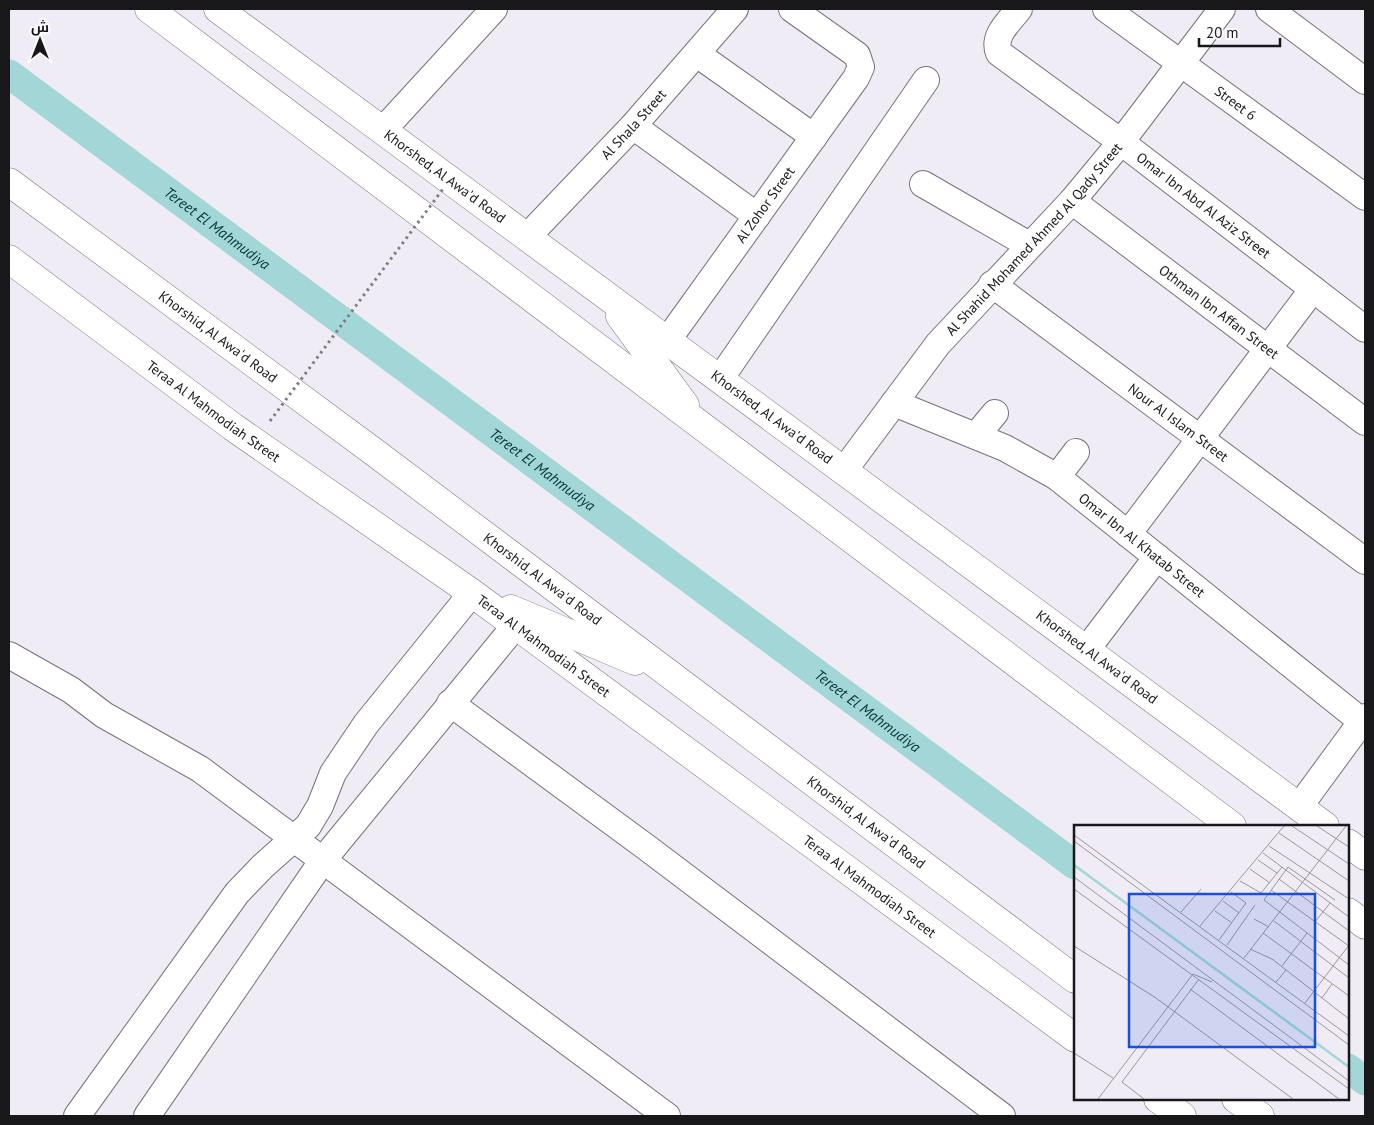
<svg xmlns="http://www.w3.org/2000/svg" width="1374" height="1125" viewBox="0 0 1374 1125" font-family="'PT Sans',Cairo,sans-serif">
<style>
.lines{fill:none;stroke-linecap:round;stroke-linejoin:round}
.canal{stroke:#a3d6d7;stroke-width:29}
.street-casing{stroke:#75727a;stroke-width:28}
.secondary-casing{stroke:#75727a;stroke-width:29}
.street{stroke:#fff;stroke-width:26}
.secondary{stroke:#fff;stroke-width:28}
.path-bridge{stroke:#7e7c82;stroke-width:3;stroke-dasharray:2.5 4;stroke-linecap:butt}
.labels{text-anchor:middle;stroke-width:4;stroke-linejoin:round;paint-order:stroke}
.street-label{font-size:14px;fill:#18171a;stroke:#fbfafe}
.water-label{font-size:15px;font-style:italic;fill:#023637;stroke:#fbfafe}
.inset-river{fill:none;stroke:#a3d6d7;stroke-width:2.5}
.inset-road{fill:none;stroke:#99979d;stroke-width:1}
.view{fill:#1d4ed8;fill-opacity:0.15;stroke:#1d4ed8;stroke-width:2.5}
.inset-edge{fill:none;stroke:#18171a;stroke-width:2.5}
</style>
<rect width="100%" height="100%" fill="#efecf5"/>
<g class="lines">
<g class="canal">
<path id="s1" d="M9 74 1075 865"/>
<path d="M1348 1068 1365 1081"/>
</g>
<g class="street-casing">
<g id="street">
<path id="s2" d="M1019 9C1009 22 992 36 999 53L1121 142 1365 329"/>
<path id="s3" d="M1106 9 1365 197"/>
<path d="M1269 9 1365 81"/>
<path d="M697 54 814 137"/>
<path d="M633 126 757 216"/>
<path d="M383 130 494 9"/>
<path d="M923 184 1029 245"/>
<path id="s4" d="M1072 201 1365 422"/>
<path id="s5" d="M527 237 633 126 735 9"/>
<path id="s6" d="M992 284 1365 561"/>
<path id="s7" d="M667 341 856 78 861 67 857 55 792 9"/>
<path d="M720 379 926 80"/>
<path id="s8" d="M894 403 1005 448 1057 477 1365 724"/>
<path d="M976 436 995 413"/>
<path id="s9" d="M845 469 938 344 1072 201 1121 142 1222 9"/>
<path d="M1057 477 1076 452"/>
<path d="M1128 534 1313 289"/>
<path d="M1087 649 1157 557"/>
<path d="M9 655 71 690 104 715 200 769 667 1116"/>
<path d="M450 703 646 847 1002 1116"/>
<path d="M1299 807 1365 717"/>
<path d="M77 1116 237 893 263 866 308 826 320 806 333 773 366 724 472 593"/>
<path d="M147 1116 323 860 515 626"/>
</g>
</g>
<g class="secondary-casing">
<g id="secondary">
<path d="M149 9 1232 826"/>
<path id="s10" d="M218 9C587 281 957 552 1325 826"/>
<path id="s11" d="M9 182 374 452 1075 979"/>
<path id="s12" d="M9 259 233 427 472 593 1075 1038"/>
<path d="M620 316 685 405"/>
<path d="M511 609 635 661"/>
<path d="M1348 843 1365 856"/>
<path d="M1348 912 1365 925"/>
<path d="M1158 1099 1182 1116"/>
<path d="M1236 1099 1260 1116"/>
</g>
</g>
<use href="#street" class="street"/>
<use href="#secondary" class="secondary"/>
<path class="path-bridge" d="M270 421 443 189"/>
</g>
<g class="labels">
<g class="street-label">
<text dy="5" stroke="none"><textPath href="#s3" startOffset="160">Street 6</textPath></text>
<text dy="5" stroke="none"><textPath href="#s5" startOffset="155">Al Shala Street</textPath></text>
<text dy="5" stroke="none"><textPath href="#s10" startOffset="282">Khorshed, Al Awa'd Road</textPath></text>
<text dy="5" stroke="none"><textPath href="#s7" startOffset="168">Al Zohor Street</textPath></text>
<text dy="5" stroke="none"><textPath href="#s2" startOffset="306">Omar Ibn Abd Al Aziz Street</textPath></text>
<text dy="5" stroke="none"><textPath href="#s9" startOffset="298">Al Shahid Mohamed Ahmed Al Qady Street</textPath></text>
<text dy="5" stroke="none"><textPath href="#s4" startOffset="184">Othman Ibn Affan Street</textPath></text>
<text dy="5" stroke="none"><textPath href="#s11" startOffset="260">Khorshid, Al Awa'd Road</textPath></text>
<text dy="5" stroke="none"><textPath href="#s12" startOffset="255">Teraa Al Mahmodiah Street</textPath></text>
<text dy="5" stroke="none"><textPath href="#s10" startOffset="688">Khorshed, Al Awa'd Road</textPath></text>
<text dy="5" stroke="none"><textPath href="#s6" startOffset="232">Nour Al Islam Street</textPath></text>
<text dy="5" stroke="none"><textPath href="#s8" startOffset="288">Omar Ibn Al Khatab Street</textPath></text>
<text dy="5" stroke="none"><textPath href="#s11" startOffset="665">Khorshid, Al Awa'd Road</textPath></text>
<text dy="5" stroke="none"><textPath href="#s12" startOffset="660">Teraa Al Mahmodiah Street</textPath></text>
<text dy="5" stroke="none"><textPath href="#s10" startOffset="1092">Khorshed, Al Awa'd Road</textPath></text>
<text dy="5" stroke="none"><textPath href="#s11" startOffset="1070">Khorshid, Al Awa'd Road</textPath></text>
<text dy="5" stroke="none"><textPath href="#s12" startOffset="1065">Teraa Al Mahmodiah Street</textPath></text>
</g>
<g class="water-label">
<text dy="5" stroke="none"><textPath href="#s1" startOffset="259">Tereet El Mahmudiya</textPath></text>
<text dy="5" stroke="none"><textPath href="#s1" startOffset="664">Tereet El Mahmudiya</textPath></text>
<text dy="5" stroke="none"><textPath href="#s1" startOffset="1069">Tereet El Mahmudiya</textPath></text>
</g>
</g>
<g transform="translate(1074 825)">
<rect width="275" height="275" fill="#efecf5"/>
<path class="inset-river" d="M0 40 275 242"/>
<path class="inset-road" d="M218 1 275 39M243 1 275 22M205 8 275 56M0 10 275 211M0 16 275 220M195 21 275 74M189 28 275 92M184 35 203 48M176 44 196 58M0 52 275 256M205 54 275 106M166 56 187 68 208 42M0 64 275 264M197 65 275 121M261 75 214 42 190 75 275 140M149 76 165 88M141 86 158 98M107 87 127 64M180 94 195 102M200 96 275 153M241 97 256 78M126 101 210 1M189 108 275 171M145 115 172 78 157 67M153 120 181 80M0 121 82 173 219 274M176 124 198 134 275 194M170 133 272 1M208 141 233 108M119 149 138 157M202 157 212 145M116 164 265 274M248 173 258 159M231 178 275 120M0 228 39 253M24 274 119 149M70 274 48 257 125 154"/>
<path class="view" d="M55 69H241V222H55Z"/>
<rect width="275" height="275" class="inset-edge"/>
</g>
<rect width="1374" height="1125" fill="none" stroke="#18171a" stroke-width="20"/>
<g transform="translate(40 40)" stroke="#fbfafe" stroke-width="4" paint-order="stroke">
<path d="M0-4L9 19L0 12L-9 19Z" fill="#18171a"/>
<text y="-8" font-size="14" font-weight="bold" text-anchor="middle" fill="#18171a">ش</text>
</g>
<path d="M1199 38v8h81v-8" fill="none" stroke="#18171a" stroke-width="2.5"/>
<text x="1206" y="38" font-size="15" fill="#18171a" stroke="#fbfafe" stroke-width="4" paint-order="stroke">20 m</text>
</svg>
